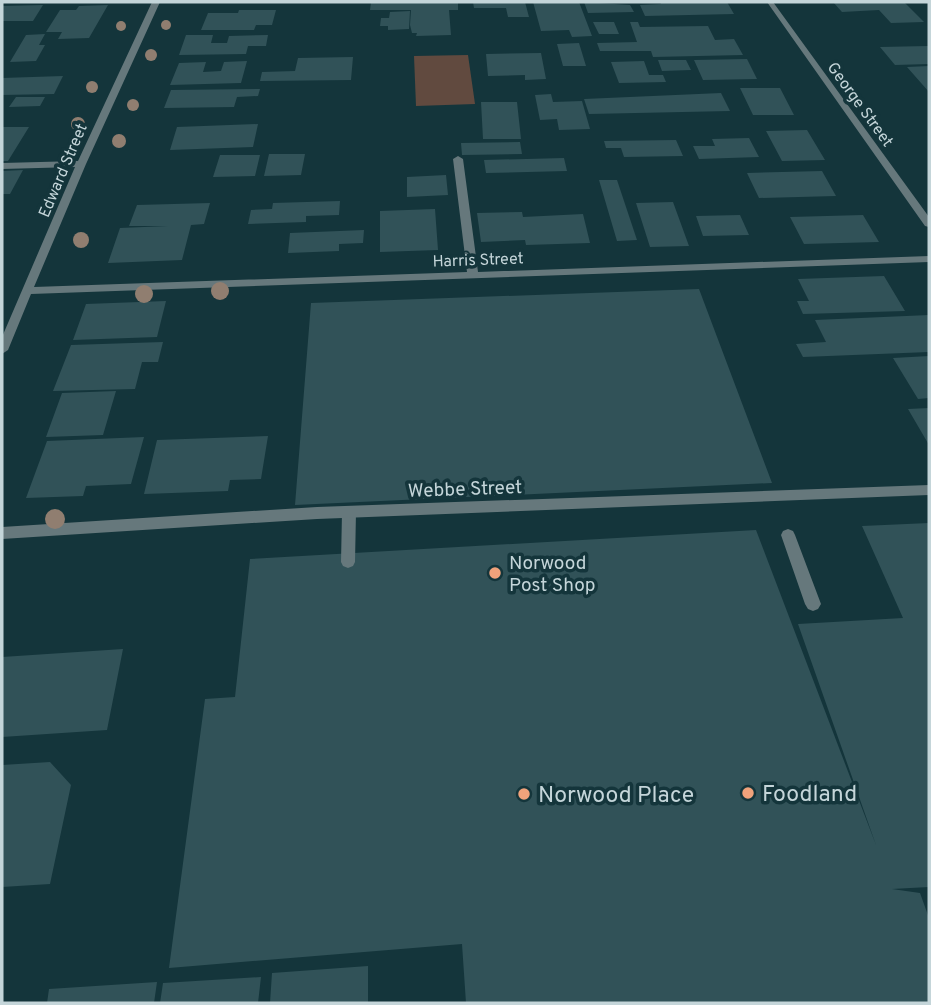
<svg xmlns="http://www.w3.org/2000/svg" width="931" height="1005" viewBox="0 0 931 1005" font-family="Overpass,sans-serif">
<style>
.green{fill:#614a3f}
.building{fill:#315258}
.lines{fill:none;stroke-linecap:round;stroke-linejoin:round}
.lane{fill:#66787c;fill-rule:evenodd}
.street{fill:#66787c;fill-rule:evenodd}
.tree{fill:#907e70}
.poi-dot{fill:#f0a27b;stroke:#14353b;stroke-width:2.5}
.labels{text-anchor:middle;stroke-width:7;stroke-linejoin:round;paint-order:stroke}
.far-street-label{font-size:16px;fill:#c4d5d9;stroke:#14353b}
.street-label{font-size:19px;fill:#c4d5d9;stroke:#14353b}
.poi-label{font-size:19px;fill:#c4d5d9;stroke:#14353b;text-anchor:start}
.near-poi-label{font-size:23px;fill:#c4d5d9;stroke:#14353b;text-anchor:start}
</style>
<rect width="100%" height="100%" fill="#14353b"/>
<path class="green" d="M468 55 475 104 416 106 414 56Z"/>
<path class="building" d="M371 2H450L458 3V10H449L451 35 416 36 417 33H412L410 25 411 10H370Z
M473 2H525L529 17H508L506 8H474Z
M533 2H579L592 36 572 37 569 30 541 31Z
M584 2 630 5 634 12 588 13Z
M660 2H727L734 14 645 16 640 5 661 4Z
M833 2H904L924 22 891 23 879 10 842 12Z
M43 5 33 21H2V6Z
M108 5 89 38 58 39 62 32H46L60 10H76L79 6Z
M239 10H276L272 25H256L254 30H201L208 13H238Z
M410 11 409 29 388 30V26H380L381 18H389L390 12Z
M593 22H614L619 34H599Z
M630 22H638L640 27 708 26 715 40 734 39 743 55 653 57 651 51H600L597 43 637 42Z
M45 34 39 45H45L36 61 10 62 26 35Z
M186 35H213L211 43H227L229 36 268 35 266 46H248L246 54 179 55Z
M579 43 586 66H563L557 44Z
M928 46 929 64 895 65 880 47Z
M541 53 546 79 525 80V75L488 76 486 54Z
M353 57 351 80 260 81 262 72 295 71 298 58Z
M747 59 757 79 703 80 694 60Z
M658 60H686L691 70 662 71Z
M247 61 241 83 170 85 179 63 206 62 203 72 221 71 224 62Z
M644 61 649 75H663L666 82 619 83 611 62Z
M929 66V92L907 67Z
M63 76 54 94 2 95V78Z
M740 88H780L794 115H753Z
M260 89 258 96 237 97 234 107 164 108 171 90Z
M721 93 730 111 589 114 584 99Z
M551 94 553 102 582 101 590 129 559 130 557 119 540 120 535 95Z
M16 97H45L40 106 9 107Z
M481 102H517L521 139H483Z
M258 124 253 147 170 150 177 127Z
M2 127H29L8 161H2Z
M807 130 825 160 782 161 766 131Z
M749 138 759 157 699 159 693 146H715L712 139Z
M676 140 683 156 624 157 621 148H606L604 141Z
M520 142 522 154 462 155 461 143Z
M269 154H305L301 175 264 176Z
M220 155H260L255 176 213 177Z
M564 158 567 171 486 173 484 160Z
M23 170 10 194H2V171Z
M822 171 836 196 759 198 747 173Z
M446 175 448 195 407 197V177Z
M599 180H617L637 240 617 241Z
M340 201 339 215 306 216V222L248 224 251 210 272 209 273 203Z
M673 202 689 246 650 247 636 203Z
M210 203 204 224 191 225 182 260 108 263 120 228 168 226H129L137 205Z
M435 209 438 250 380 252V211Z
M522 212 523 217 583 214 590 243 526 245 525 240 481 242 477 213Z
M740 215 749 235 703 236 696 216Z
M863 215 879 242 804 244 790 217Z
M364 230 363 243 339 244V251L288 253 290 233Z
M884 276 905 311 803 314 797 301H809L798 279Z
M699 289 772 483 295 505 311 303Z
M166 301 157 337 73 340 86 304Z
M929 315V352L803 357 796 344 826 342 815 320Z
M163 342 158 362H142L135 389 53 391 71 345Z
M929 356V398L918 399 893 358Z
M116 391 103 435 46 437 62 393Z
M929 408V445L908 409Z
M268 436 261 479 230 480 228 491 144 494 157 440Z
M144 437 131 484 86 486 83 496 26 498 47 441Z
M929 523V887L892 889 920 893 929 918V1003H466L462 944 169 968 205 699 235 697 250 559 756 530 876 845 798 624 903 618 862 526Z
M123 649 107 730 2 737V657Z
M50 762 71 785 50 884 2 887V765Z
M368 966V1003H270L272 973Z
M261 977 258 1003H160L163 983Z
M157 982 154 1003H47L49 989Z"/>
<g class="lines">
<path class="lane" d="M349 506 354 508 356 512 355 562 353 566 348 568 343 566 341 562 342 512 344 508Z
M788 529 793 531 795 535 821 604 818 609 813 611 808 609 805 604 781 535 783 531Z"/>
<path class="street" d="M152 2H160L86 164 34 287 467 272 453 159 458 156 463 159 478 272 929 256V262L31 294 8 350 2 354V337L75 167 2 169V163L78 161Z
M767 2H773L929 217V227L925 226Z
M929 485V495L317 519 2 539V527L317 507Z"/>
</g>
<g class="tree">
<circle cx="166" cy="25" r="5"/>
<circle cx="121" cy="26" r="5"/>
<circle cx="151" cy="55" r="6"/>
<circle cx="92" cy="87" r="6"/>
<circle cx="133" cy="105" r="6"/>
<circle cx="78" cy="124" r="7"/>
<circle cx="119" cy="141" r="7"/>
<circle cx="81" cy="240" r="8"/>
<circle cx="220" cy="291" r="9"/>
<circle cx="144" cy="294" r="9"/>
<circle cx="55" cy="519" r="10"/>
</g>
<g class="poi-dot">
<circle cx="495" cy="573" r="7"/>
<circle cx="748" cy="793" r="7"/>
<circle cx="524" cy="794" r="7"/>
</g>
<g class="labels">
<g class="far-street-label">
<text transform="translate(861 104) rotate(54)" y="6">George Street</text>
<text transform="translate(62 170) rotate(-67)" y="6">Edward Street</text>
<text transform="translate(478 259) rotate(-2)" y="6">Harris Street</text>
</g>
<g class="street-label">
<text transform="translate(465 488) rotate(-2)" y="7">Webbe Street</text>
</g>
<g class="poi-label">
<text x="509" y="569">Norwood<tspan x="509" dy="22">Post Shop</tspan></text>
</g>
<g class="near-poi-label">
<text x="762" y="801">Foodland</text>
<text x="538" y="802">Norwood Place</text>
</g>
</g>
<rect width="931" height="1005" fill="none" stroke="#c4d5d9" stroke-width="7"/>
</svg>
